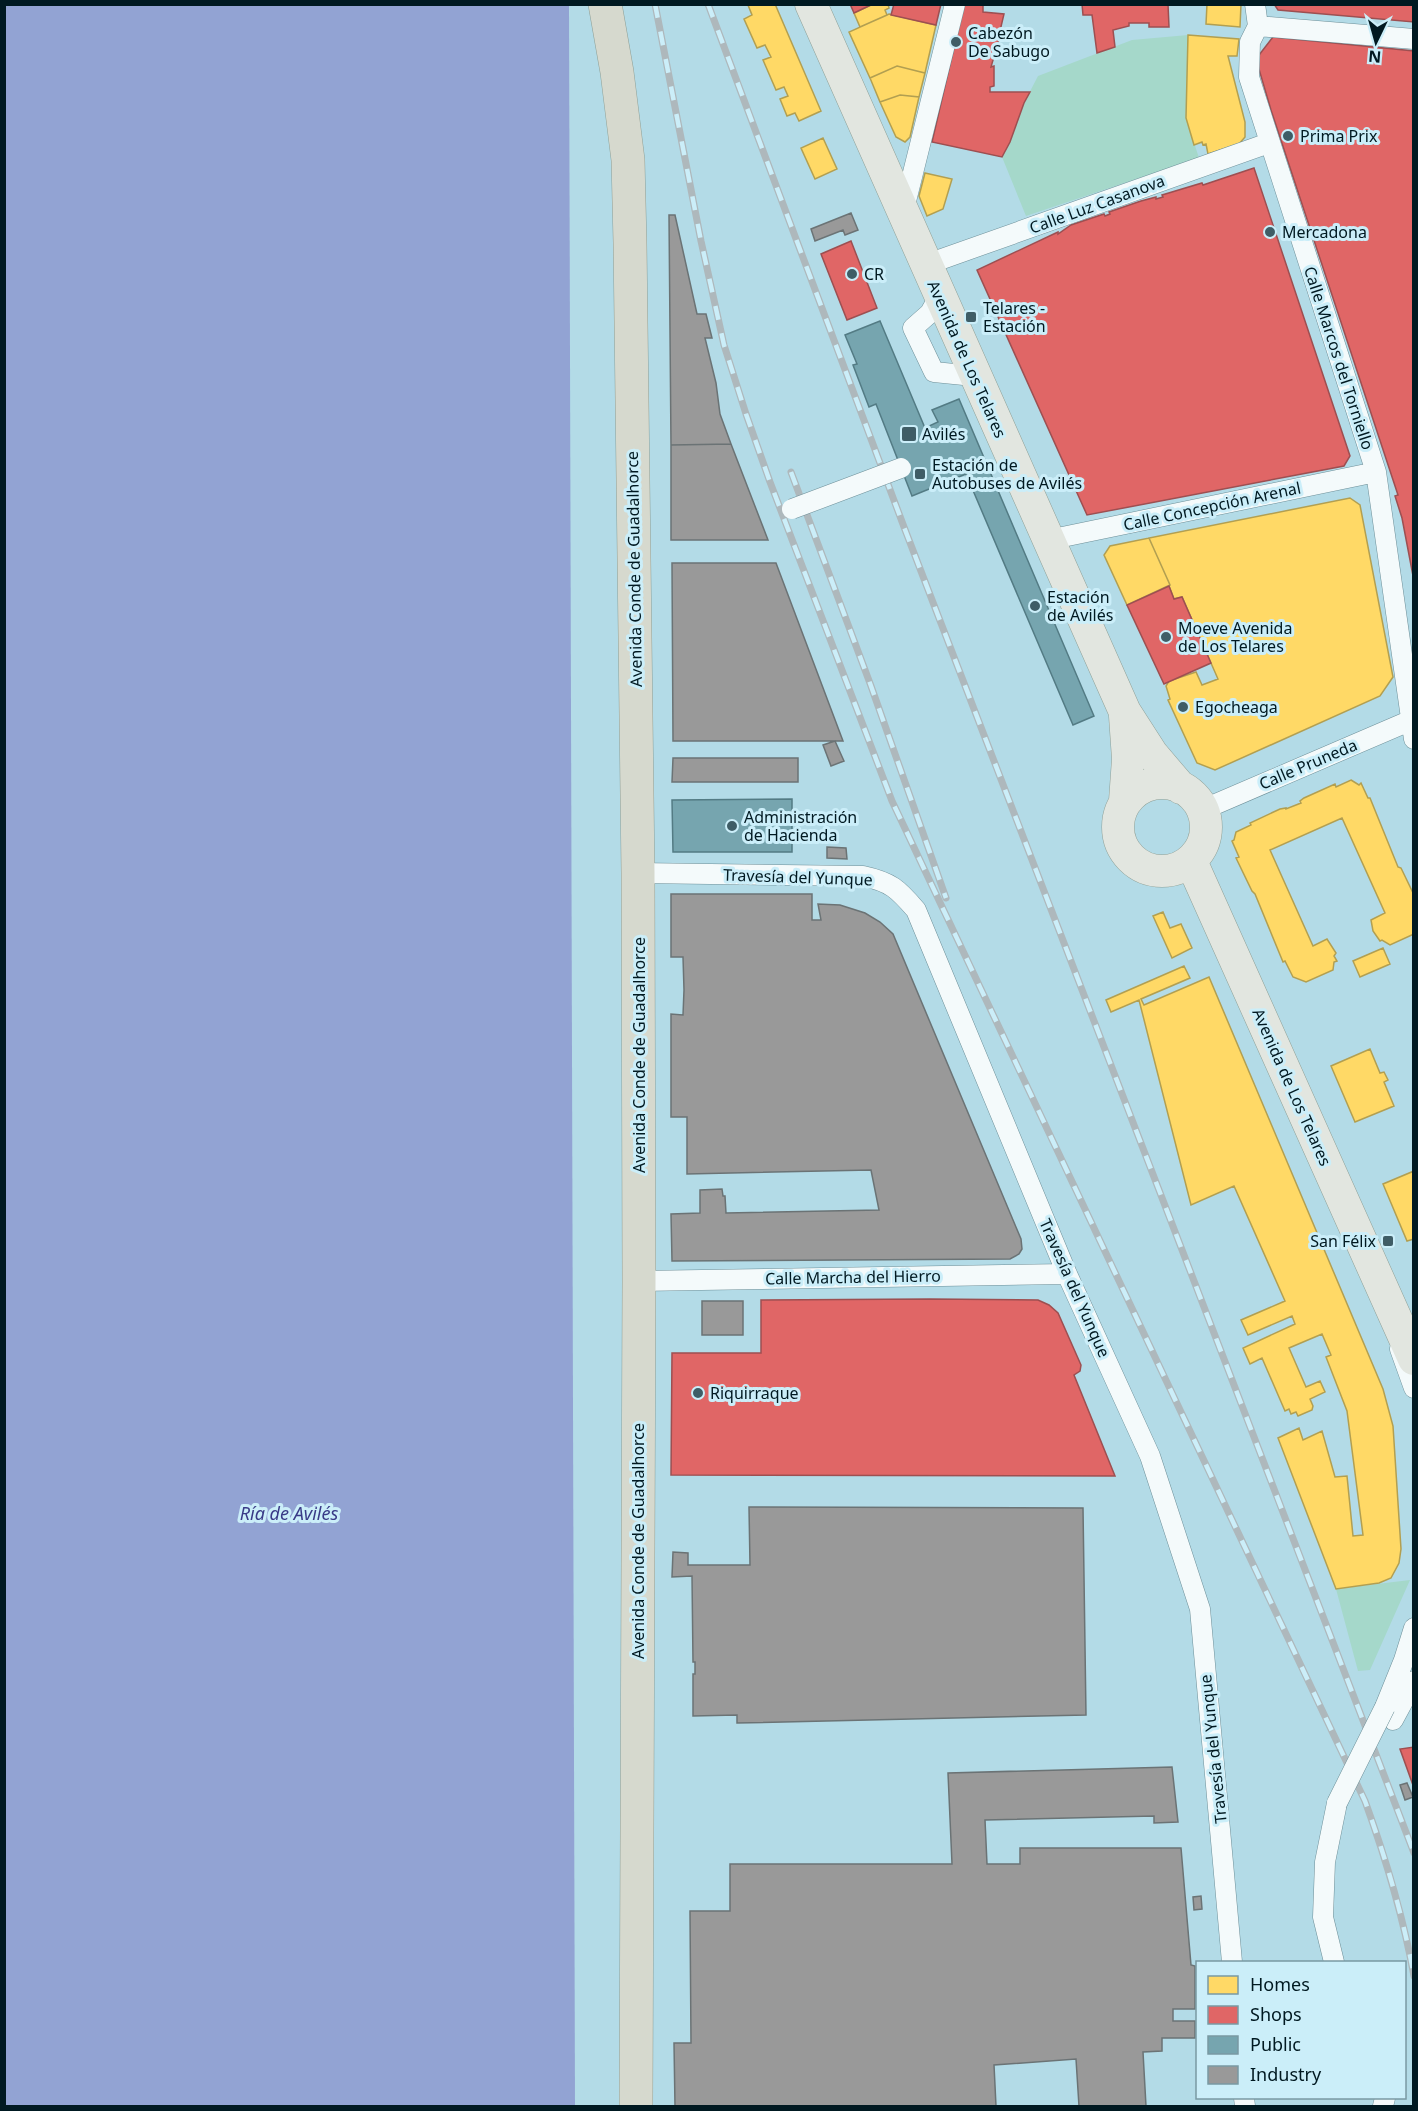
<svg xmlns="http://www.w3.org/2000/svg" width="1418" height="2111" viewBox="0 0 1418 2111" font-family="'Noto Sans',sans-serif">
<style>
.green{fill:#a5d8ca}
.water{fill:#92a3d3}
.homes{fill:#ffd966;stroke:#b29f51;stroke-width:1.5}
.shops{fill:#e06666;stroke:#9d4f51;stroke-width:1.5}
.public{fill:#76a5af;stroke:#537b84;stroke-width:1.5}
.industry{fill:#999;stroke:#6b7375;stroke-width:1.5}
.lines{fill:none;stroke-linecap:round;stroke-linejoin:round}
.street-casing{stroke:#6d8f98;stroke-width:21}
.primary-casing{stroke:#8fa097;stroke-width:33}
.highway-casing{stroke:#8fa097;stroke-width:34}
.street{stroke:#f4fafb;stroke-width:20}
.primary{stroke:#e2e6e0;stroke-width:32}
.highway{stroke:#d6d9ce;stroke-width:33}
.rail-casing{stroke:#aeb8bc;stroke-width:7}
.rail{stroke:#cbeef9;stroke-width:4.5;stroke-dasharray:14;stroke-linecap:butt}
.street-bridge-casing{stroke:#6d8f98;stroke-width:21;stroke-linecap:butt}
.street-bridge{stroke:#f4fafb;stroke-width:20}
.poi-dot{fill:#3f5d66;stroke:#cbeef9;stroke-width:2}
.labels{text-anchor:middle;stroke-width:6;stroke-linejoin:round;paint-order:stroke}
.poi-label{font-size:16px;fill:#001921;stroke:#cbeef9;text-anchor:start}
.street-label{font-size:16px;fill:#001921;stroke:#cbeef9}
.water-label{font-size:18px;font-style:italic;fill:#393a87;stroke:#cbeef9}
</style>
<rect width="100%" height="100%" fill="#b3dbe7"/>
<path class="green" d="M1188 35 1186 118 1199 158 1026 216 1002 157 1010 142 1024 103 1038 76 1132 40Z
M1410 1580 1370 1670 1358 1671 1336 1589Z"/>
<path class="water" d="M5 4 569 5 575 2106H5Z"/>
<path class="homes" d="M750 4H775L821 111 799 121 795 113 787 116 780 99 788 96 784 87 776 90 763 60 771 57 765 45 757 48 744 19 752 15 748 5Z
M873 4H888L889 8 885 10 887 15 860 27 854 13Z
M1207 4H1241L1240 27 1206 24Z
M889 14 936 25 925 73 897 66 870 78 849 32Z
M1188 35 1239 39 1237 56H1228L1245 122V137L1239 144 1208 154 1206 144 1203 145 1202 142 1194 145 1186 118Z
M897 66 925 73 919 97 900 95 880 102 870 78Z
M900 95 919 97 910 137 905 142 896 137 880 102Z
M823 138 837 169 815 179 801 148Z
M925 173 952 179 943 209 927 216 919 196Z
M1350 498 1360 505 1393 677 1380 696 1215 770 1197 763 1168 700 1170 699 1166 686 1169 681 1196 672 1202 685 1218 679 1182 597 1174 599 1169 586 1170 585 1149 538Z
M1149 538 1170 585 1127 605 1104 555 1110 546Z
M1351 780 1359 785 1361 783 1368 798H1370L1398 867 1401 868 1414 895V934L1390 945 1382 940 1380 941 1373 931 1371 920 1385 913 1342 818 1270 850 1313 946 1327 939 1336 953 1334 956 1337 961 1334 962 1333 970 1306 982 1293 977 1285 961 1283 962 1255 894 1252 891 1236 858 1239 857 1232 841 1234 840 1236 832 1251 825 1250 823 1280 809 1286 808V809L1301 803 1300 801 1304 798 1335 784 1336 787Z
M1163 912 1170 928 1181 924 1192 948 1172 958 1153 916Z
M1383 948 1390 964 1360 977 1353 961Z
M1184 966 1190 978 1141 999 1144 1005 1209 977 1383 1389 1393 1426 1401 1549 1399 1563 1391 1578 1379 1583 1336 1589 1278 1438 1299 1428 1303 1440 1322 1431 1335 1477 1347 1476 1353 1536 1363 1535 1347 1411 1326 1357 1331 1355 1322 1334 1289 1348 1306 1387 1320 1381 1325 1392 1310 1399 1313 1406 1312 1410 1298 1416 1296 1412 1291 1414 1289 1409 1285 1411 1262 1358 1250 1364 1243 1348 1295 1324 1292 1316 1248 1335 1241 1320 1285 1301 1234 1186 1191 1205 1139 1000 1111 1012 1106 1000Z
M1370 1049 1380 1073 1384 1072 1388 1080 1384 1082 1394 1106 1355 1122 1331 1066Z
M1414 1171V1239L1407 1241 1383 1184Z"/>
<path class="shops" d="M850 4H873L854 13Z
M894 4H941L936 25 891 15Z
M964 4H983V12L1004 14 1000 31H996L1001 32 991 67 994 66V86L990 87V92H1030L1024 103 1010 142 1002 157 932 142Z
M1082 4H1168L1169 27H1149V23H1129V26L1113 30 1115 47 1097 53 1092 15H1083Z
M1274 4H1414V22L1278 10Z
M1273 37 1414 51V581L1402 518 1395 496 1398 495 1271 110 1256 59Z
M1254 168 1350 456 1344 466 1087 515 977 270 1058 232V234L1071 225 1104 214 1105 216 1110 214 1109 212 1141 201 1156 197V199L1163 197 1162 195 1202 183 1203 185Z
M851 241 877 308 847 320 821 254Z
M1169 586 1174 599 1182 597 1211 663 1164 684 1127 605Z
M930 1299 1038 1300 1049 1305 1058 1313 1081 1365 1080 1371 1074 1375 1115 1476 671 1475 672 1353H761V1300Z
M1414 1747V1788L1400 1749Z"/>
<path class="public" d="M880 321 925 428 938 422 932 410 959 399 1094 716 1073 725 966 474 912 496 876 404 869 407 853 365 857 364 845 335Z
M792 799V852H673L672 800Z"/>
<path class="industry" d="M851 213 858 230 845 235 843 230 815 241 811 229Z
M669 215H675L697 314H706L712 338H705L716 383 720 414 731 444 671 445Z
M731 444 768 540H671V445Z
M672 563H776L843 741H673Z
M835 741 844 761 831 766 823 745Z
M673 758H798V782H672Z
M827 847 846 848 847 859 827 858Z
M671 894H812V920H821L818 904 840 905 865 913 880 922 893 934 1021 1239 1022 1249 1019 1254 1010 1259 672 1261 671 1214 700 1213V1190L722 1189 723 1196H725L726 1213 879 1210 871 1170 687 1174V1117H671V1014L683 1015 684 990 683 957H671Z
M702 1301H743V1335H702Z
M749 1507 1083 1508 1086 1715 737 1723V1715L693 1716V1674H695V1662H693L692 1576 672 1577 673 1552 688 1553V1565H750Z
M1172 1767 1178 1822 1154 1823V1816L985 1820 987 1864H1020V1848H1181L1191 1965 1195 1966V2009H1173V2021H1195V2038H1162V2051L1143 2052 1146 2106H1079L1076 2059 994 2065 996 2106H675L674 2043H691L690 1911H730V1864H952L948 1773Z
M1407 1783 1413 1797 1405 1800 1400 1785Z
M1201 1896 1202 1909 1194 1910 1193 1897Z"/>
<g class="lines">
<g class="street-casing">
<path id="street" d="M1255 4 1258 26 1250 42 1249 77 1376 472 1414 739
M1258 26 1414 39
M903 213 955 4
M925 265 1269 143
M939 297 930 313 913 328 934 372 974 376
M1048 540 1376 472
M1202 810 1414 719
M638 873 863 876C891 882 898 889 916 910L1067 1274 1150 1456 1200 1609 1232 1962
M639 1281 1067 1274
M1400 1349 1414 1388
M1385 1707 1404 1660 1414 1628
M1393 1720 1414 1681
M1334 1962 1323 1917 1325 1862 1337 1803
M1244 2098 1245 2106
M1383 2106 1385 2098"/>
</g>
<g class="primary-casing">
<path id="primary" d="M811 4 1125 712 1152 754 1181 788
M1125 716 1128 759 1125 801
M1118 827a44 44 0 1 1 88 0a44 44 0 1 1-88 0Z
M1191 861 1414 1359"/>
</g>
<g class="highway-casing">
<path id="highway" d="M605 4 617 72 628 160 630 243 638 873 639 1281 636 2106"/>
</g>
<use href="#street" class="street"/>
<use href="#primary" class="primary"/>
<use href="#highway" class="highway"/>
<g class="rail-casing">
<path id="rail" d="M655 4 701 241 724 345 746 414 770 482 892 801 1365 1801C1386 1859 1403 1916 1414 1976
M708 4 904 527 1414 1853
M791 472 871 686 946 898"/>
</g>
<use href="#rail" class="rail"/>
<g class="street-bridge-casing">
<path id="street-bridge" d="M792 509 901 468
M1337 1803 1385 1707"/>
</g>
<use href="#street-bridge" class="street-bridge"/>
</g>
<g class="poi-dot">
<circle cx="956" cy="42" r="6"/>
<circle cx="1288" cy="136" r="6"/>
<circle cx="1270" cy="232" r="6"/>
<circle cx="852" cy="274" r="6"/>
<rect x="965" y="311" width="12" height="12" rx="3"/>
<rect x="901" y="426" width="16" height="16" rx="3"/>
<rect x="914" y="468" width="12" height="12" rx="3"/>
<circle cx="1035" cy="606" r="6"/>
<circle cx="1166" cy="637" r="6"/>
<circle cx="1183" cy="707" r="6"/>
<circle cx="732" cy="826" r="6"/>
<rect x="1382" y="1235" width="12" height="12" rx="3"/>
<circle cx="698" cy="1393" r="6"/>
</g>
<g class="labels">
<g class="poi-label">
<text x="968" y="39">Cabezón<tspan x="968" dy="18">De Sabugo</tspan></text>
<text x="1300" y="142">Prima Prix</text>
<text x="1282" y="238">Mercadona</text>
<text x="864" y="280">CR</text>
<text x="983" y="314">Telares -<tspan x="983" dy="18">Estación</tspan></text>
<text x="922" y="440">Avilés</text>
<text x="932" y="471">Estación de<tspan x="932" dy="18">Autobuses de Avilés</tspan></text>
<text x="1047" y="603">Estación<tspan x="1047" dy="18">de Avilés</tspan></text>
<text x="1178" y="634">Moeve Avenida<tspan x="1178" dy="18">de Los Telares</tspan></text>
<text x="1195" y="713">Egocheaga</text>
<text x="744" y="823">Administración<tspan x="744" dy="18">de Hacienda</tspan></text>
<text x="1376" y="1247" text-anchor="end">San Félix</text>
<text x="710" y="1399">Riquirraque</text>
</g>
<g class="street-label">
<text transform="translate(1097 204) rotate(-20)" y="6">Calle Luz Casanova</text>
<text transform="translate(1339 358) rotate(72)" y="6">Calle Marcos del Torniello</text>
<text transform="translate(967 359) rotate(66)" y="6">Avenida de Los Telares</text>
<text transform="translate(1212 506) rotate(-12)" y="6">Calle Concepción Arenal</text>
<text transform="translate(634 569) rotate(-91)" y="6">Avenida Conde de Guadalhorce</text>
<text transform="translate(1308 764) rotate(-23)" y="6">Calle Pruneda</text>
<text transform="translate(798 877) rotate(2)" y="6">Travesía del Yunque</text>
<text transform="translate(639 1055) rotate(-90)" y="6">Avenida Conde de Guadalhorce</text>
<text transform="translate(1292 1087) rotate(66)" y="6">Avenida de Los Telares</text>
<text transform="translate(853 1277) rotate(-1)" y="6">Calle Marcha del Hierro</text>
<text transform="translate(1075 1288) rotate(66)" y="6">Travesía del Yunque</text>
<text transform="translate(638 1541) rotate(-90)" y="6">Avenida Conde de Guadalhorce</text>
<text transform="translate(1213 1749) rotate(-96)" y="6">Travesía del Yunque</text>
</g>
<g class="water-label">
<text x="289" y="1520">Ría de Avilés</text>
</g>
</g>
<rect width="1418" height="2111" fill="none" stroke="#001921" stroke-width="12"/>
<rect x="1196" y="1961" width="210" height="138" fill="#cbeef9" stroke="#7a99a3" stroke-width="1.5"/>
<rect x="1208" y="1976" width="30" height="18" fill="#ffd966" stroke="#7a99a3" stroke-width="1.5"/>
<text x="1250" y="1991" font-size="18" fill="#001921">Homes</text>
<rect x="1208" y="2006" width="30" height="18" fill="#e06666" stroke="#7a99a3" stroke-width="1.5"/>
<text x="1250" y="2021" font-size="18" fill="#001921">Shops</text>
<rect x="1208" y="2036" width="30" height="18" fill="#76a5af" stroke="#7a99a3" stroke-width="1.5"/>
<text x="1250" y="2051" font-size="18" fill="#001921">Public</text>
<rect x="1208" y="2066" width="30" height="18" fill="#999999" stroke="#7a99a3" stroke-width="1.5"/>
<text x="1250" y="2081" font-size="18" fill="#001921">Industry</text>
<g transform="translate(1376 42) rotate(185)" stroke="#cbeef9" stroke-width="4.5" paint-order="stroke">
<path d="M0-4.5L10 22L0 15L-10 22Z" fill="#001921"/>
<text y="-9" font-size="16" font-weight="bold" text-anchor="middle" fill="#001921">N</text>
</g>
</svg>
